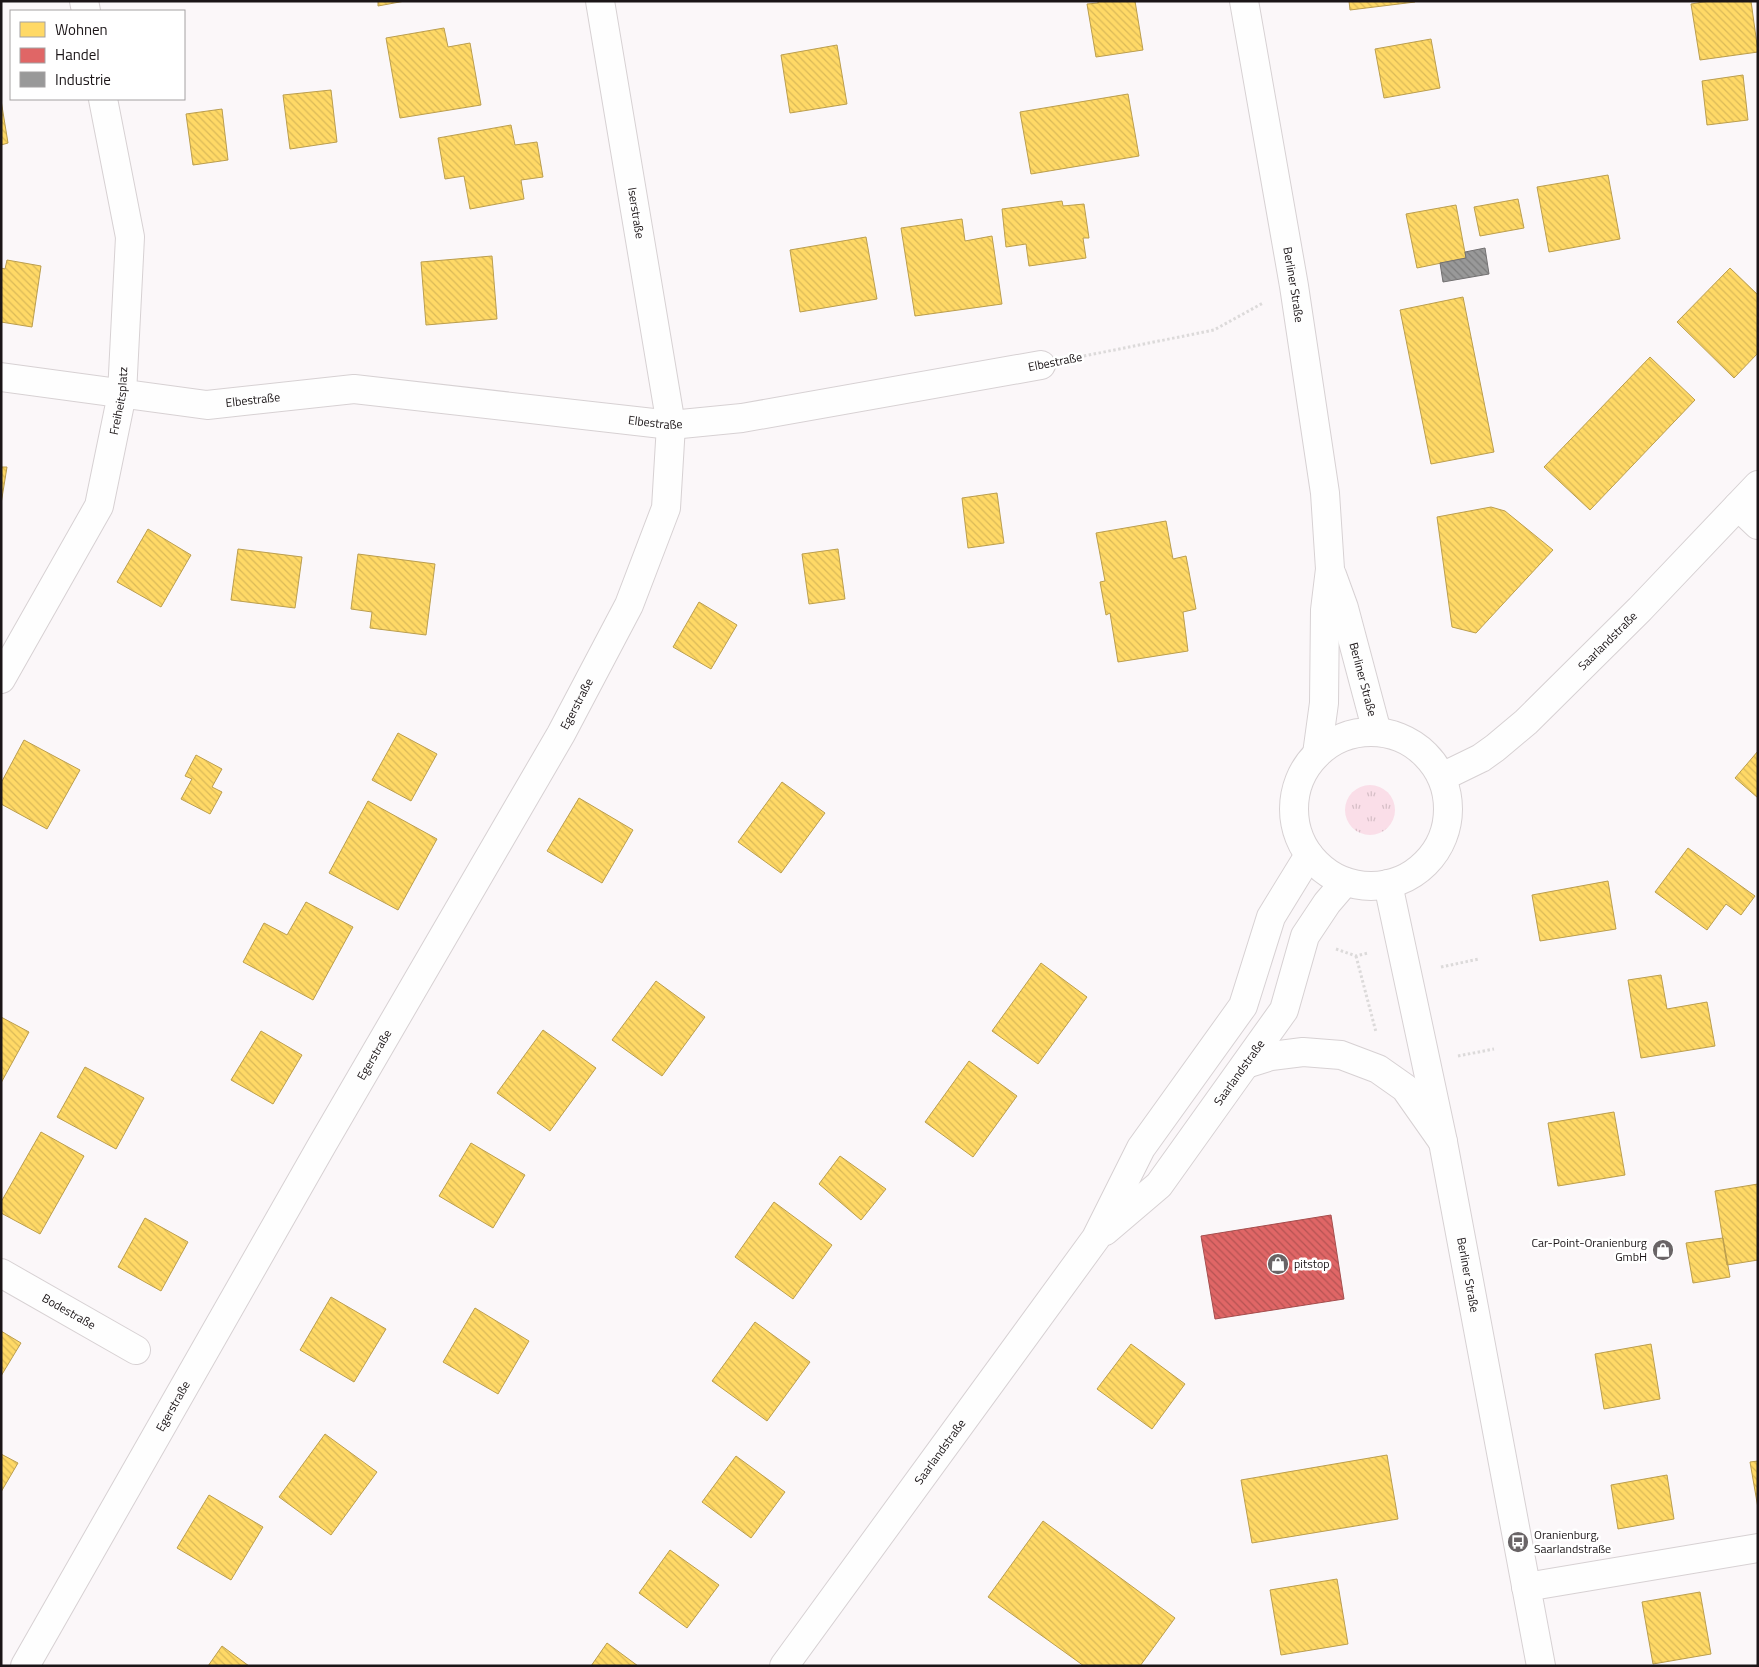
<svg xmlns="http://www.w3.org/2000/svg" width="1759" height="1667" viewBox="0 0 1759 1667" font-family="'Titillium Web',sans-serif">
<style>
.grass{fill:url(#grass-tufts)}
.homes{fill:url(#homes-back-hatch);stroke:#bb9e4e}
.shops{fill:url(#shops-back-hatch);stroke:#a54e4e}
.industry{fill:url(#industry-back-hatch);stroke:#737172}
.lines{fill:none;stroke-linecap:round;stroke-linejoin:round}
.minor-casing{stroke:#d7d1d3;stroke-width:30}
.tertiary-casing{stroke:#d7d1d3;stroke-width:30}
.secondary-casing{stroke:#d7d1d3;stroke-width:30}
.path{stroke:#dcdada;stroke-width:3;stroke-dasharray:2.5 2.5;stroke-linecap:butt}
.minor{stroke:#fefefe;stroke-width:28}
.tertiary{stroke:#fefefe;stroke-width:28}
.secondary{stroke:#fefefe;stroke-width:28}
.labels{text-anchor:middle;stroke-width:5;stroke-linejoin:round;paint-order:stroke}
.street-label{font-size:12px;fill:#1b1517;stroke:#fff}
.poi-label{font-size:12px;fill:#1b1517;stroke:#fff;text-anchor:start}
</style>
<defs>
<pattern id="grass-tufts" width="24" height="20" patternUnits="userSpaceOnUse" patternTransform="scale(1.25)"><rect width="24" height="20" fill="#fadee8"/><path d="M3 7l-1-3M5 7V3M7 7l1-3M15 17l-1-3M17 17v-4M19 17l1-3" fill="none" stroke="#d6bec6"/></pattern>
<pattern id="homes-back-hatch" width="6" height="6" patternUnits="userSpaceOnUse" patternTransform="scale(1.25)"><rect width="6" height="6" fill="#ffd966"/><path d="M-1 5l2 2M0 0l6 6M5-1l2 2" fill="none" stroke="#dab958"/></pattern>
<pattern id="shops-back-hatch" width="6" height="6" patternUnits="userSpaceOnUse" patternTransform="scale(1.25)"><rect width="6" height="6" fill="#e06666"/><path d="M-1 5l2 2M0 0l6 6M5-1l2 2" fill="none" stroke="#b55353"/></pattern>
<pattern id="industry-back-hatch" width="6" height="6" patternUnits="userSpaceOnUse" patternTransform="scale(1.25)"><rect width="6" height="6" fill="#999"/><path d="M-1 5l2 2M0 0l6 6M5-1l2 2" fill="none" stroke="#7c7c7c"/></pattern>
</defs>
<rect width="100%" height="100%" fill="#fbf7f9"/>
<path class="grass" d="M1345 810a25 25 0 1 1 50 0a25 25 0 1 1-50 0Z"/>
<path class="homes" d="M378 1H405L378 6Z
M1098 1H1135L1143 50 1096 57 1087 4 1098 3Z
M1349 1H1415V2L1350 10Z
M1709 1H1751L1758 52 1700 60 1691 4Z
M444 28 448 47 470 43 481 105 400 118 386 38Z
M1431 39 1440 88 1384 98 1375 49Z
M837 45 847 104 790 113 781 55Z
M1743 75 1748 120 1707 125 1702 81Z
M331 90 337 142 290 149 283 95Z
M1128 94 1139 156 1031 174 1020 112Z
M1 100 8 143 1 145Z
M222 109 228 160 193 165 186 114Z
M511 125 515 145 537 142 543 177 521 180 524 199 470 209 464 176 445 179 438 138Z
M1608 175 1620 239 1549 252 1537 187Z
M1518 199 1524 228 1480 236 1474 207Z
M1062 201 1063 206 1084 204 1089 238H1083L1086 258 1029 266 1026 244 1006 247 1002 209Z
M1456 205 1466 258 1417 268 1406 214Z
M962 219 965 241 992 236 1002 304 915 316 901 228Z
M866 237 877 299 800 312 790 250Z
M492 256 497 319 426 325 421 262Z
M7 260 41 266 32 327 1 322V268L5 269Z
M1730 268 1758 295V353L1734 378 1677 322Z
M1463 297 1494 452 1431 464 1400 310Z
M1650 357 1695 400 1590 510 1544 467Z
M1 467H7L1 504Z
M997 493 1004 543 968 548 962 498Z
M1491 507 1505 511 1553 550 1476 633 1452 627 1437 517Z
M1166 521 1173 559 1186 556 1196 609 1183 612 1188 651 1118 662 1110 613 1106 615 1100 582 1105 581 1096 533Z
M148 529 191 555 161 607 117 582Z
M238 549 302 557 295 608 231 600Z
M838 549 845 599 809 604 802 554Z
M358 554 435 564 426 635 370 628 372 612 351 609Z
M699 602 737 625 711 669 673 647Z
M398 733 437 754 411 801 372 780Z
M24 740 80 770 47 829 1 804V783Z
M1758 751V798L1735 778Z
M196 755 222 769 212 787 222 792 210 814 181 799 192 779 185 776Z
M782 782 825 813 781 873 738 842Z
M579 798 633 830 602 883 547 851Z
M368 801 437 839 398 910 329 873Z
M1688 848 1755 896 1741 915 1726 904 1707 930 1655 892Z
M1608 881 1616 929 1540 941 1532 895Z
M306 902 353 927 313 1000 243 962 264 923 287 935Z
M1041 963 1087 997 1038 1064 992 1031Z
M1661 975 1667 1009 1707 1002 1715 1046 1641 1058 1628 980Z
M656 981 705 1017 662 1076 612 1040Z
M1 1017 29 1032 1 1083Z
M543 1030 596 1068 550 1131 497 1093Z
M261 1031 302 1055 273 1104 231 1080Z
M969 1061 1017 1096 973 1157 925 1122Z
M85 1067 144 1098 116 1149 57 1117Z
M1614 1112 1625 1175 1558 1186 1548 1123Z
M41 1132 84 1156 40 1234 1 1213V1202Z
M471 1143 525 1175 493 1228 439 1196Z
M840 1156 886 1189 861 1220 819 1184Z
M1758 1184V1260L1727 1265 1715 1191Z
M774 1202 832 1245 793 1299 735 1257Z
M145 1218 188 1242 161 1291 118 1267Z
M1723 1238 1730 1277 1693 1283 1686 1243Z
M331 1297 386 1329 354 1382 300 1350Z
M475 1308 529 1341 498 1394 443 1362Z
M755 1322 810 1362 767 1421 712 1381Z
M1 1331 21 1343 1 1376Z
M1131 1344 1185 1384 1152 1429 1097 1389Z
M1651 1344 1660 1399 1604 1409 1595 1354Z
M325 1434 377 1472 331 1535 279 1497Z
M1 1454 18 1463 1 1492Z
M1387 1455 1398 1519 1252 1543 1241 1480Z
M736 1456 785 1492 751 1538 702 1502Z
M1758 1461V1508L1750 1462Z
M1667 1475 1674 1519 1618 1529 1611 1485Z
M209 1495 263 1527 231 1580 177 1548Z
M1043 1521 1175 1618 1140 1666H1084L988 1597Z
M670 1550 719 1585 687 1628 639 1593Z
M1337 1579 1348 1644 1281 1655 1270 1590Z
M1700 1592 1711 1654 1653 1664 1642 1602Z
M607 1643 638 1666H591Z
M222 1646 249 1666H208Z"/>
<path class="shops" d="M1331 1215 1344 1299 1215 1319 1201 1236Z"/>
<path class="industry" d="M1485 248 1489 274 1443 282 1440 263 1466 258 1465 252Z"/>
<g class="lines">
<g class="minor-casing">
<g id="minor">
<path d="M84 1 86 11"/>
<path id="s1" d="M1 377 207 405 354 389 671 425 742 418 1041 365"/>
<path d="M1738 506 1758 525"/>
<path id="s2" d="M1 679 99 506 122 394 130 237 103 99"/>
<path id="s3" d="M1 1273 136 1350"/>
<path d="M1526 1587 1758 1548"/>
<path id="s4" d="M25 1666 322 1145 561 734 629 605 666 508 671 425 600 1"/>
</g>
</g>
<g class="tertiary-casing">
<g id="tertiary">
<path id="s5" d="M1442 777 1481 758 1495 748 1526 722 1640 609 1758 485"/>
<path d="M1246 1064 1271 1056 1303 1052 1341 1055 1378 1069 1405 1088 1443 1142"/>
<path id="s6" d="M1105 1231 1159 1185 1284 1010 1305 936 1327 903 1345 882"/>
<path id="s7" d="M784 1666 1096 1238 1141 1148 1243 1006 1271 917 1309 855"/>
</g>
</g>
<g class="secondary-casing">
<g id="secondary">
<path id="s8" d="M1244 1 1294 286 1325 493 1330 569 1325 610 1324 703 1317 754"/>
<path id="s9" d="M1332 575 1344 608 1377 732"/>
<circle cx="1371" cy="809" r="77"/>
<path id="s10" d="M1388 884 1443 1142 1541 1666"/>
</g>
</g>
<path class="path" d="M1074 358 1214 330 1263 303
M1336 949 1356 956 1368 953
M1356 956 1376 1032
M1441 967 1479 959
M1458 1056 1494 1049"/>
<use href="#minor" class="minor"/>
<use href="#tertiary" class="tertiary"/>
<use href="#secondary" class="secondary"/>
</g>
<defs>
<g id="shop-disc" transform="scale(1.125)"><circle r="9.5" fill="#696466" stroke="#fff"/><path d="M-5-2.5h2.3a2.7 3.5 0 0 1 5.4 0H5L5.5 6h-11ZM-1.5-2.5h3a1.5 2.3 0 0 0-3 0Z" fill="#fff"/></g>
<g id="bus-disc" transform="scale(1.125)"><circle r="9.5" fill="#696466" stroke="#fff"/><path d="M-5-6H5V4H4V6H2V4H-2V6H-4V4H-5ZM-3.5-4V0h7V-4ZM-3.5 1.2v1.5H-2V1.2ZM2 1.2v1.5H3.5V1.2Z" fill="#fff"/></g>
</defs>
<g fill-rule="evenodd">
<use href="#shop-disc" x="1663" y="1250"/>
<use href="#shop-disc" x="1278" y="1264"/>
<use href="#bus-disc" x="1518" y="1542"/>
</g>
<g class="labels">
<g class="street-label">
<text transform="translate(636 213) rotate(81)" y="4">Iserstraße</text>
<text dy="4" stroke="none"><textPath href="#s8" startOffset="288">Berliner Straße</textPath></text>
<text transform="translate(1055 362) rotate(-11)" y="4">Elbestraße</text>
<text dy="4" stroke="none"><textPath href="#s1" startOffset="254">Elbestraße</textPath></text>
<text dy="4" stroke="none"><textPath href="#s2" startOffset="306">Freiheitsplatz</textPath></text>
<text dy="4" stroke="none"><textPath href="#s1" startOffset="659">Elbestraße</textPath></text>
<text dy="4" stroke="none"><textPath href="#s5" startOffset="216">Saarlandstraße</textPath></text>
<text dy="4" stroke="none"><textPath href="#s9" startOffset="109">Berliner Straße</textPath></text>
<text dy="4" stroke="none"><textPath href="#s4" startOffset="1109">Egerstraße</textPath></text>
<text dy="4" stroke="none"><textPath href="#s4" startOffset="704">Egerstraße</textPath></text>
<text dy="4" stroke="none"><textPath href="#s6" startOffset="209">Saarlandstraße</textPath></text>
<text dy="4" stroke="none"><textPath href="#s10" startOffset="399">Berliner Straße</textPath></text>
<text dy="4" stroke="none"><textPath href="#s3" startOffset="78">Bodestraße</textPath></text>
<text dy="4" stroke="none"><textPath href="#s4" startOffset="299">Egerstraße</textPath></text>
<text dy="4" stroke="none"><textPath href="#s7" startOffset="265">Saarlandstraße</textPath></text>
</g>
<g class="poi-label">
<text x="1647" y="1247" text-anchor="end">Car-Point-Oranienburg<tspan x="1647" dy="14">GmbH</tspan></text>
<text x="1294" y="1268">pitstop</text>
<text x="1534" y="1539">Oranienburg,<tspan x="1534" dy="14">Saarlandstraße</tspan></text>
</g>
</g>
<rect width="1759" height="1667" fill="none" stroke="#1b1517" stroke-width="5"/>
<rect x="10" y="10" width="175" height="90" fill="#ffffff" stroke="#a4a1a2"/>
<rect x="20" y="22" width="25" height="15" fill="#ffd966" stroke="#a4a1a2"/>
<text x="55" y="35" font-size="15" fill="#1b1517">Wohnen</text>
<rect x="20" y="48" width="25" height="15" fill="#e06666" stroke="#a4a1a2"/>
<text x="55" y="60" font-size="15" fill="#1b1517">Handel</text>
<rect x="20" y="72" width="25" height="15" fill="#999999" stroke="#a4a1a2"/>
<text x="55" y="85" font-size="15" fill="#1b1517">Industrie</text>
</svg>
